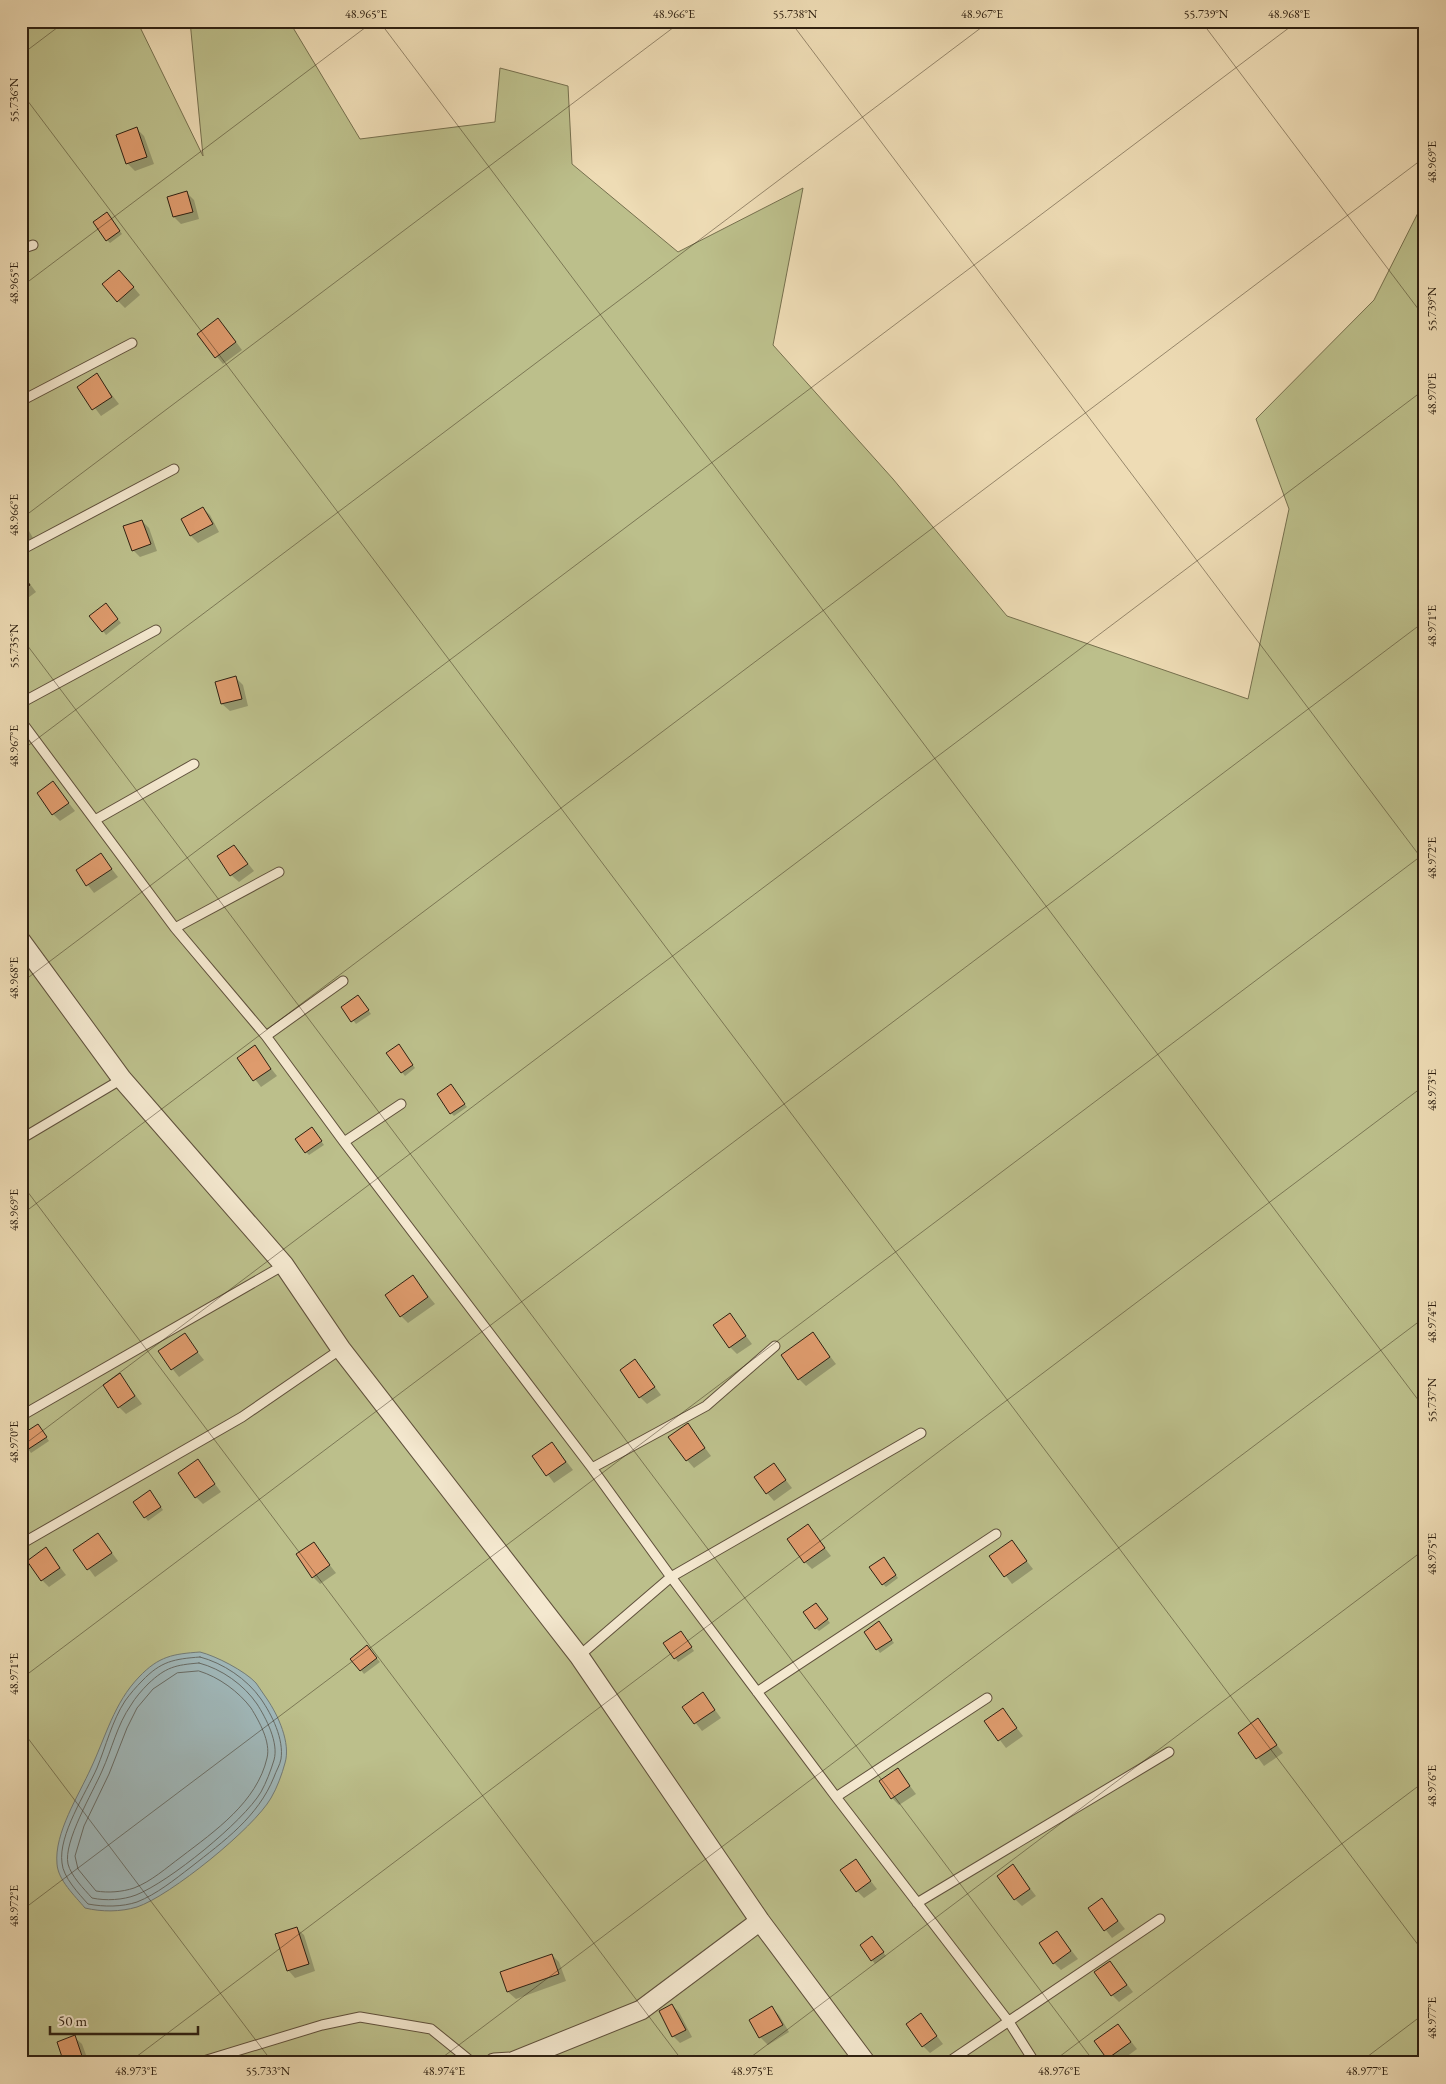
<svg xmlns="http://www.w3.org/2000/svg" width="1446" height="2084" viewBox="0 0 1446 2084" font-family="'EB Garamond',serif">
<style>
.green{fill:#bcbf8b;stroke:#76704e}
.water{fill:#a0b8ba;stroke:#737c77}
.shadow{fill:#0003}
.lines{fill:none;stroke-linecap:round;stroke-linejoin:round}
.shore{stroke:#686c66;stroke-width:1}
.building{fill:#de9b6d;stroke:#2f2112}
.service-casing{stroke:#5f503b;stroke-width:11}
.minor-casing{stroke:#5f503b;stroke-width:21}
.service{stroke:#f4e8cf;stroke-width:9}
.minor{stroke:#f4e8cf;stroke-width:19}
.ticks{fill:none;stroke:#2f2112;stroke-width:1;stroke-opacity:0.45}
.neatline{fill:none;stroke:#2f2112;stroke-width:2}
.ticks-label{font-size:12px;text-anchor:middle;fill:#2f2112}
</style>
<rect width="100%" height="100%" fill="#eedcb5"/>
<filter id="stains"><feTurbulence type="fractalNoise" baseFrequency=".004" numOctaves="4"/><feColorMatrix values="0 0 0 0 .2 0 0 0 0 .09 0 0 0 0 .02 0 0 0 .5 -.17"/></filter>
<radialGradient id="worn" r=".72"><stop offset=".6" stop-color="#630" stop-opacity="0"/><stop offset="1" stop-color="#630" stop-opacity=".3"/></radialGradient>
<path class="green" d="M21 21H137L203 156 190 21H289L360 139 495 122 500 68 568 86 572 164 678 252 803 188 773 345 893 479 1007 616 1248 699 1289 509 1256 419 1374 300 1425 199V2063H21Z"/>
<path class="water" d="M200 1652C216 1656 245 1671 256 1683 260 1688 263 1694 267 1699 278 1715 291 1743 285 1763 282 1774 277 1788 271 1798 254 1828 170 1896 137 1907 120 1912 102 1912 85 1908 75 1896 58 1880 57 1864 54 1833 79 1795 91 1768 106 1736 114 1703 139 1677 159 1656 173 1654 200 1652Z"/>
<path class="shadow" d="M137 129 144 136 154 164 135 171 128 164 117 136Z
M187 193 194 200 199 219 181 224 174 217Z
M107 213 122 234 110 243 107 240Z
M126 278 140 295 125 308 118 301Z
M225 327 242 350 223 364 199 335Z
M96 375 119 404 101 416 79 387Z
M203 508 210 515 219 532 198 543 191 536 182 519Z
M21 517 33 538 21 544Z
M142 521 149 528 157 551 140 557 133 550Z
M21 572 36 592 21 603Z
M109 608 121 623 106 635 103 631Z
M235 677 243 685 248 706 230 711 222 704 217 682Z
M53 783 75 811 60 821 53 814Z
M234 846 254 871 239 882 231 875Z
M101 855 118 877 94 893 77 871Z
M361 1000 371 1014 356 1024 343 1007Z
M399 1046 415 1068 405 1076 402 1072Z
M254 1047 277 1076 261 1087 239 1058Z
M454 1089 467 1107 454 1116 451 1113Z
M315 1132 324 1145 309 1155 306 1152Z
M413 1277 435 1304 408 1323 401 1316Z
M730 1315 752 1344 737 1354 730 1347Z
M813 1334 836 1364 806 1386 799 1379Z
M184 1335 204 1360 179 1377 159 1352Z
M635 1360 661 1395 647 1404 640 1397Z
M120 1375 142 1404 126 1414 119 1407Z
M688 1425 711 1456 694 1468 687 1460Z
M41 1429 49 1441 31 1453 21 1439Z
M552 1443 573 1470 554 1483 534 1456Z
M198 1461 221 1492 203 1504 196 1497Z
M774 1465 792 1488 774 1501 767 1493Z
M153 1495 163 1510 148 1521 145 1517Z
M808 1526 831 1556 812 1569 805 1562Z
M98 1534 118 1561 95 1577 75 1550Z
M1012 1542 1033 1569 1012 1584 991 1556Z
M313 1544 336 1573 320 1584 313 1577Z
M46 1549 66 1575 49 1587 42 1580Z
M887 1562 898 1578 886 1587 883 1584Z
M819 1608 830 1623 819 1631 816 1628Z
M882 1626 894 1643 880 1653 865 1632Z
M684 1636 694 1651 678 1662 665 1643Z
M370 1650 380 1662 364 1674 352 1659Z
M703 1694 721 1718 702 1731 683 1707Z
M1003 1710 1023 1736 1006 1748 986 1722Z
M1258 1720 1283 1753 1264 1766 1240 1733Z
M898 1770 916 1794 899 1805 892 1798Z
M855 1861 877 1889 864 1898 857 1891Z
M1013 1866 1036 1896 1022 1906 1015 1899Z
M1102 1900 1125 1929 1112 1938 1089 1908Z
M296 1928 304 1935 315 1971 295 1978 288 1970Z
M1057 1932 1078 1959 1061 1970 1054 1963Z
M875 1941 886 1956 875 1964 861 1945Z
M552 1955 559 1962 566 1981 516 1999 508 1992 502 1973Z
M1110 1962 1133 1992 1119 2002 1112 1995Z
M672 2005 679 2012 692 2037 680 2043 673 2036Z
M772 2008 779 2015 789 2032 768 2045 760 2037 751 2020Z
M921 2015 943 2044 930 2053 923 2046Z
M1118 2025 1137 2049 1118 2063H1113L1108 2058Z
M74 2037 82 2044 89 2063H66Z"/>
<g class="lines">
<path class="shore" d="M200 1657C223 1663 247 1679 261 1699 272 1715 284 1739 281 1759 280 1765 276 1771 274 1777 258 1817 224 1841 191 1867 174 1880 157 1894 137 1902 122 1907 104 1907 88 1904 79 1894 63 1877 62 1863 58 1835 86 1793 97 1768 106 1746 112 1721 125 1701 130 1694 136 1687 142 1681 161 1661 174 1659 200 1657Z
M199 1663C222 1669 244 1685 257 1704 266 1718 279 1743 274 1760 271 1770 266 1783 261 1792 243 1822 169 1882 136 1895 123 1900 106 1901 92 1898 84 1889 71 1876 68 1864 63 1842 93 1792 102 1771 112 1749 117 1725 131 1705 135 1698 142 1690 148 1684 166 1667 175 1665 199 1663Z
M199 1671C219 1677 239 1692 251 1708 259 1721 271 1742 267 1758 257 1802 215 1831 181 1857 166 1868 152 1881 134 1888 122 1892 108 1893 96 1891L78 1869 75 1856 84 1826 109 1774 127 1728 137 1708 153 1689 177 1673Z"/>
</g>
<path class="building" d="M137 127 147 157 126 164 116 135Z
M187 191 193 212 173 217 167 197Z
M107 212 120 231 106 241 93 222Z
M119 270 134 287 117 302 102 284Z
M218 318 236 342 215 358 197 334Z
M97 373 112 397 92 410 77 387Z
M203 507 213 524 190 536 181 519Z
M142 520 151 544 132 551 123 526Z
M21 572 30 585 21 591Z
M106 603 118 619 102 632 89 616Z
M236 676 242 699 221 704 215 682Z
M53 781 69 803 52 815 37 793Z
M234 845 248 864 230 876 217 856Z
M101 853 112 869 86 886 76 870Z
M358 995 369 1010 351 1022 341 1007Z
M399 1044 413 1065 401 1073 386 1053Z
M255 1045 271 1069 253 1081 237 1058Z
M451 1084 465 1104 450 1114 437 1094Z
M312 1127 322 1141 305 1153 295 1139Z
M413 1275 428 1297 400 1317 385 1295Z
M730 1313 746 1336 729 1348 713 1325Z
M813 1332 830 1357 798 1380 781 1355Z
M185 1333 198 1352 171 1370 158 1351Z
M635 1359 655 1387 639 1398 620 1370Z
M120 1373 135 1396 118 1408 103 1385Z
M688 1423 705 1448 686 1461 668 1437Z
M38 1424 47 1437 27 1450 21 1442V1435Z
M552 1442 566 1462 546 1476 532 1456Z
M198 1459 215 1484 195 1498 178 1473Z
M774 1463 786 1480 766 1494 754 1477Z
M150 1490 161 1507 144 1518 133 1502Z
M808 1524 825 1548 804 1563 787 1539Z
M98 1533 112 1553 87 1570 73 1550Z
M1012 1540 1027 1561 1004 1577 989 1556Z
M314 1542 330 1565 312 1578 296 1554Z
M46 1547 60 1568 41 1581 27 1561Z
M884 1557 896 1575 882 1585 869 1567Z
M816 1603 828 1619 815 1629 803 1612Z
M879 1621 892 1640 876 1650 864 1632Z
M681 1631 692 1647 674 1659 663 1643Z
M367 1645 377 1658 360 1671 350 1659Z
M703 1692 715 1710 694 1724 682 1707Z
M1003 1708 1017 1728 998 1741 984 1721Z
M1258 1718 1277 1745 1256 1759 1238 1733Z
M898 1768 910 1786 891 1799 879 1781Z
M856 1859 871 1881 856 1892 840 1870Z
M1013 1864 1030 1889 1014 1900 997 1876Z
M1102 1898 1118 1921 1104 1931 1088 1908Z
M297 1927 309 1964 287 1971 275 1934Z
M1057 1931 1071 1951 1053 1964 1039 1943Z
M872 1936 884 1952 871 1961 860 1945Z
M552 1954 559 1974 507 1992 500 1972Z
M1110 1961 1127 1985 1111 1996 1094 1972Z
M672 2004 686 2030 672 2037 659 2011Z
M772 2006 783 2025 759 2038 749 2020Z
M921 2013 937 2036 922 2047 906 2024Z
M1118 2024 1131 2042 1107 2059 1094 2041Z
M75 2035 83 2059 72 2063H64L57 2042Z"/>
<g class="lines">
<g class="service-casing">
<path id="service" d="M21 249 33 245
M21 401 132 343
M21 550 174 469
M21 703 156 630
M21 721 175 928 266 1036 344 1142 592 1468 671 1577 836 1797 1009 2022 1035 2063
M95 820 194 764
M175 928 279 872
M266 1036 343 981
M21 1139 122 1079
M344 1142 401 1104
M21 1416 284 1265
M592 1468 706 1406 775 1346
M21 1544 242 1417 341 1349
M579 1656 671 1577 921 1433
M757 1692 996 1534
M836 1797 987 1698
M917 1903 1169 1752
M197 2063 322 2025 360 2017 431 2029 473 2063
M947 2063 1160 1919"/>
</g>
<g class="minor-casing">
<path id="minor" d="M21 941 122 1079 284 1265 341 1349 579 1656 760 1921 866 2063
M494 2063 512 2062 641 2010 760 1921"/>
</g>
<use href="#service" class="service"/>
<use href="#minor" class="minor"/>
</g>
<path class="ticks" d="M379 21 1425 1409M790 21 1425 863M1201 21 1425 318M21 55 66 21M21 92 1425 1954M21 287 374 21M21 519 682 21M21 637 1095 2063M21 751 990 21M21 983 1298 21M21 1183 684 2063M21 1215 1425 157M21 1447 1425 389M21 1679 1425 621M21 1729 273 2063M21 1911 1425 853M128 2063 1425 1085M435 2063 1425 1317M743 2063 1425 1549M1051 2063 1425 1781M1359 2063 1425 2013"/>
<rect width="1446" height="2084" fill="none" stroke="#eedcb5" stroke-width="55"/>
<path d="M50 2026v8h148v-8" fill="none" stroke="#2f2112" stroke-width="2.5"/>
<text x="58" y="2026" font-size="15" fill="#2f2112" stroke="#f4e8cf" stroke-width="4" paint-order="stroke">50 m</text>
<rect x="28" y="28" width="1390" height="2028" class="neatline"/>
<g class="ticks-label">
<text x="366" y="18">48.965°E</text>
<text x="674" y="18">48.966°E</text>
<text x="795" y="18">55.738°N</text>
<text x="982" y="18">48.967°E</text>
<text x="1206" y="18">55.739°N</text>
<text x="1289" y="18">48.968°E</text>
<text transform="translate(14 100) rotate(-90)" y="4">55.736°N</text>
<text transform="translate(1432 162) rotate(-90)" y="4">48.969°E</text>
<text transform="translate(14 283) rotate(-90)" y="4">48.965°E</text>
<text transform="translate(1432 309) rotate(-90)" y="4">55.739°N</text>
<text transform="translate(1432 394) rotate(-90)" y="4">48.970°E</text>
<text transform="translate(14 515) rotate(-90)" y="4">48.966°E</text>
<text transform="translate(1432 626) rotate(-90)" y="4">48.971°E</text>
<text transform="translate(14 646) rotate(-90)" y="4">55.735°N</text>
<text transform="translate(14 746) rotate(-90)" y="4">48.967°E</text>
<text transform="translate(1432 858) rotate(-90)" y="4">48.972°E</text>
<text transform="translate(14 978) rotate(-90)" y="4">48.968°E</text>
<text transform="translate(1432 1090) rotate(-90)" y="4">48.973°E</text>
<text transform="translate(14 1210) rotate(-90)" y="4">48.969°E</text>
<text transform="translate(1432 1322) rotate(-90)" y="4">48.974°E</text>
<text transform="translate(1432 1400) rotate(-90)" y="4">55.737°N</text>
<text transform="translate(14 1442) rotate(-90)" y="4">48.970°E</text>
<text transform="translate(1432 1554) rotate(-90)" y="4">48.975°E</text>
<text transform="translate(14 1674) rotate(-90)" y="4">48.971°E</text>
<text transform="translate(1432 1786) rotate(-90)" y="4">48.976°E</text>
<text transform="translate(14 1906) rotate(-90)" y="4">48.972°E</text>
<text transform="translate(1432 2018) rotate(-90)" y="4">48.977°E</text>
<text x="136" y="2075">48.973°E</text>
<text x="268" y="2075">55.733°N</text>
<text x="444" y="2075">48.974°E</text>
<text x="752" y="2075">48.975°E</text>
<text x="1059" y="2075">48.976°E</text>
<text x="1367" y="2075">48.977°E</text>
</g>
<rect width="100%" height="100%" filter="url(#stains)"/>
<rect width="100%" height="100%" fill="url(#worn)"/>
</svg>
